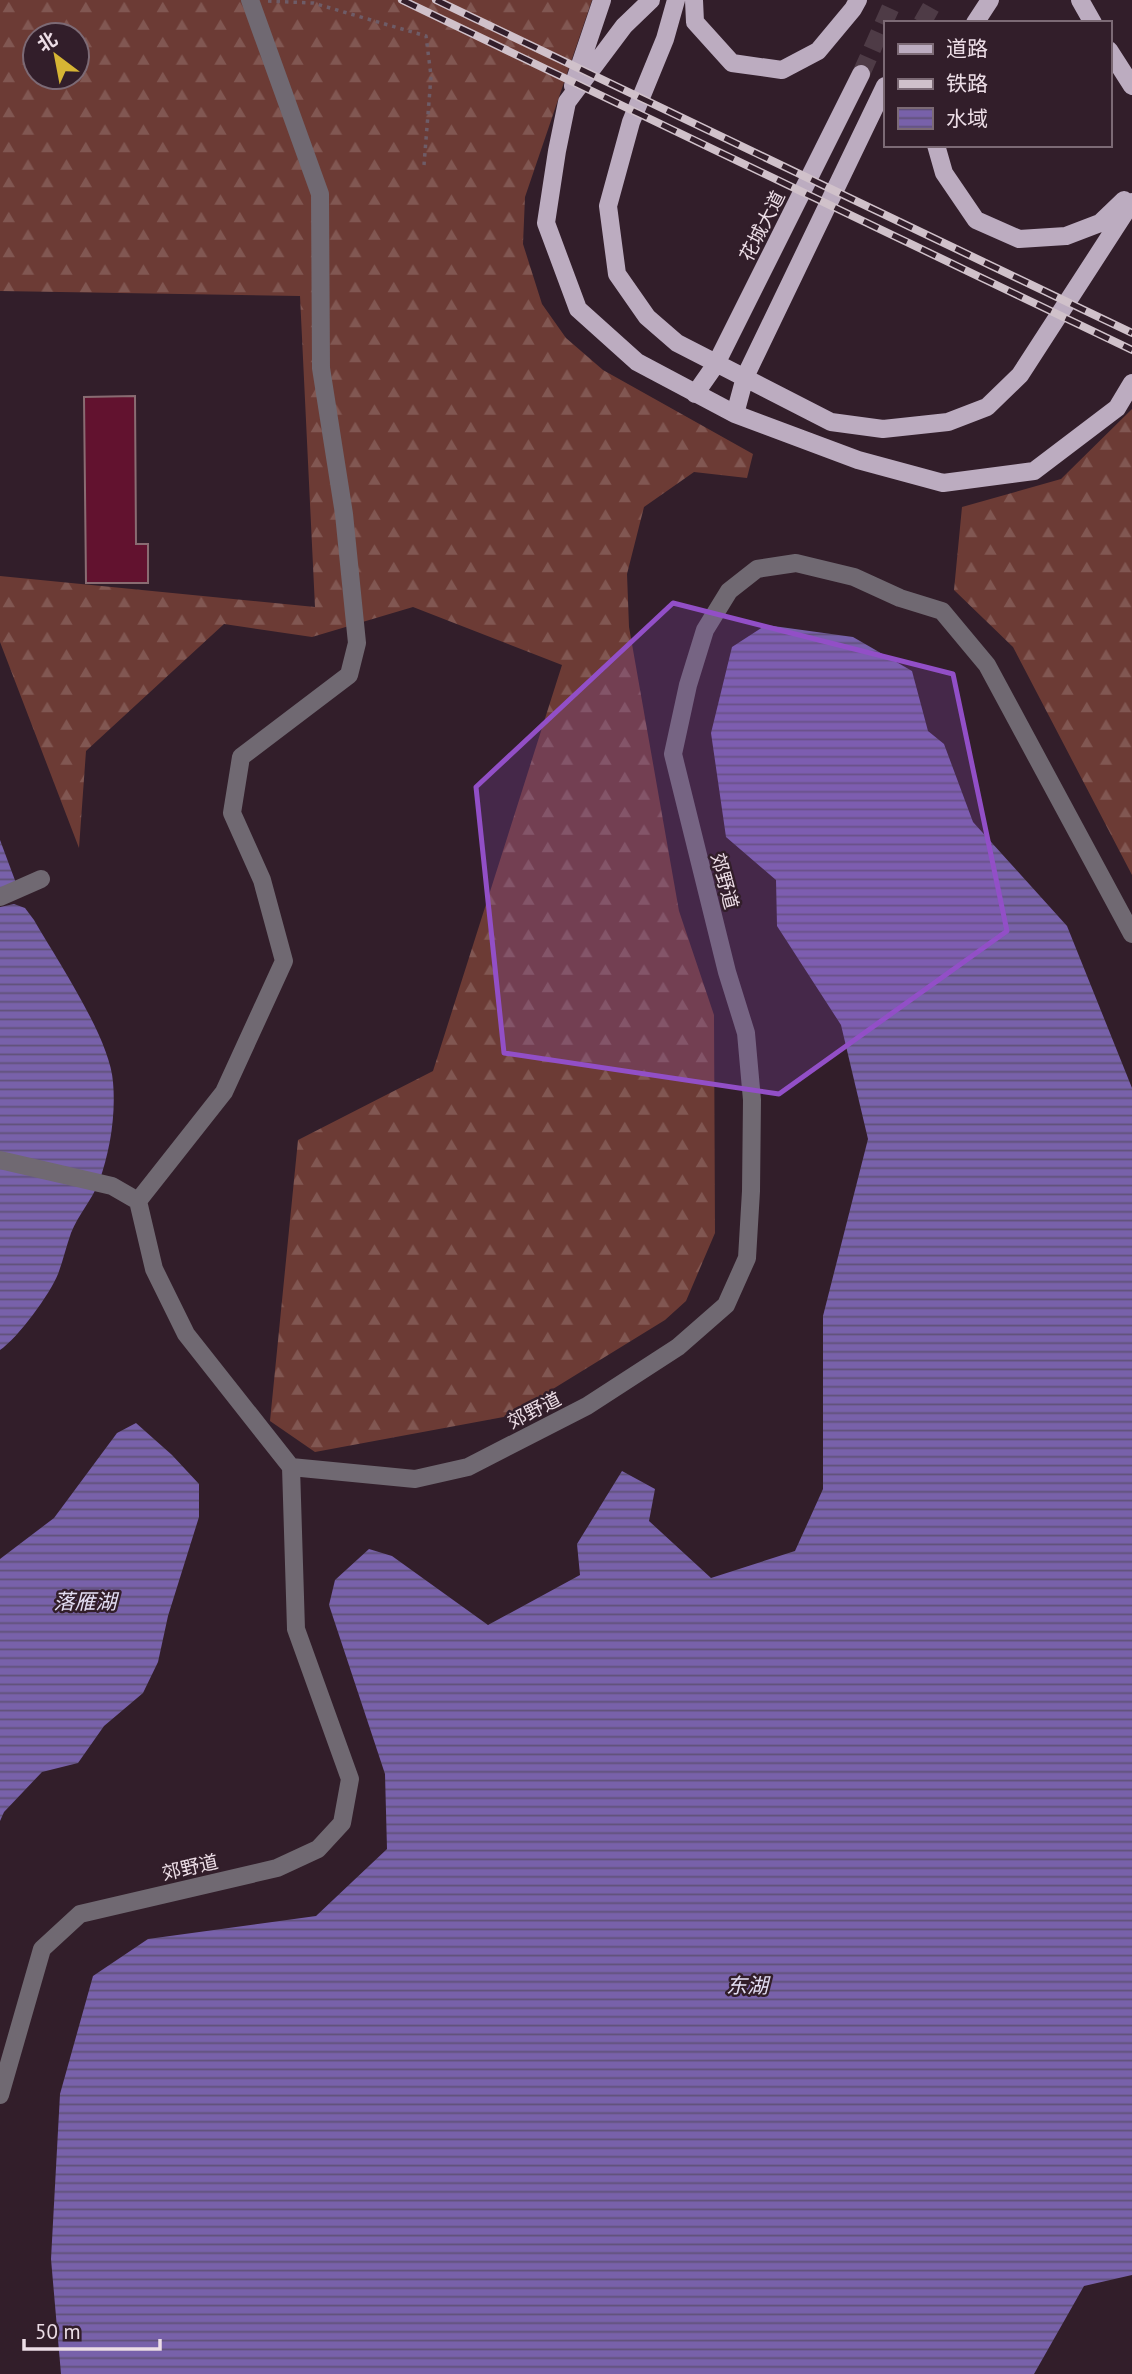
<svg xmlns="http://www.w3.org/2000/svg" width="1132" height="2374" viewBox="0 0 1132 2374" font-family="'PT Sans','Noto Sans SC',sans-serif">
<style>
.forest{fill:url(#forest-firs);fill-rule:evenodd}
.water{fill:url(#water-rules)}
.building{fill:#62122f;stroke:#896c72;stroke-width:2}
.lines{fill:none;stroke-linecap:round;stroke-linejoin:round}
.major-tunnel{stroke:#4e3b46;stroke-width:18;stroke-dasharray:18 9;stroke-linecap:butt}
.path{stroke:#6e5c67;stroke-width:3.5;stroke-dasharray:3.5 5;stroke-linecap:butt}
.minor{stroke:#706972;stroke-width:18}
.major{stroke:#bcacc0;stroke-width:18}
.rail-casing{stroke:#d0c1ca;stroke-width:8}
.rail{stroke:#321e2a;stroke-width:5;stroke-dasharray:16;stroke-linecap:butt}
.marked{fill:#924fc7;fill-opacity:0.2;stroke:#924fc7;stroke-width:5;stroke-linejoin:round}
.labels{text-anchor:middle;stroke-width:5;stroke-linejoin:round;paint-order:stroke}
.street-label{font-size:19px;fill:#ecdde6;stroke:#321e2a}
.water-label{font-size:21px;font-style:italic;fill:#e3def3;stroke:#321e2a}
</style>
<defs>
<pattern id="forest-firs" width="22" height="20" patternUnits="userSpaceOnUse" patternTransform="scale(1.75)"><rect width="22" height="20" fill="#6c3b35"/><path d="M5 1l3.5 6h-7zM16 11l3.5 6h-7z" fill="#815752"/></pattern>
<pattern id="water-rules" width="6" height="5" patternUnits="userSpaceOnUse" patternTransform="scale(1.75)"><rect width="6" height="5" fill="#7861aa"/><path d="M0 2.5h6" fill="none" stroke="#605278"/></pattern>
</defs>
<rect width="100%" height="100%" fill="#321e2a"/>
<path class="forest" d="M0 0H592L525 197 523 244 542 304 566 338 603 370 753 454 747 478 694 472 644 507 627 574 629 627 679 911 714 1015 715 1233 686 1301 665 1320 509 1416 315 1452 270 1421 298 1140 433 1071 562 665 413 607 312 637 224 624 86 751 79 848 0 642V576L315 607 300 296 0 291ZM35 35H77V77H35Z
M1132 409V875L1013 647 954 590 962 507 1061 479Z"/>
<path class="water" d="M766 625 853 637 912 671 928 731 944 744 973 822 1067 926 1132 1088V2275L1084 2286 1034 2374H61L51 2259 60 2094 93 1976 148 1939 316 1916 387 1849 385 1774 329 1605 335 1580 369 1549 392 1556 488 1625 580 1575 577 1544 622 1471 655 1489 649 1521 711 1578 795 1551 823 1489V1316L868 1139 841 1025 777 926 776 880 726 837 711 733 732 647Z
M0 840 16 883 0 890Z
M14 904 25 908 34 920C57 960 110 1038 113 1082 116 1115 110 1151 99 1182 92 1200 78 1215 71 1233 66 1247 63 1261 58 1274 50 1294 18 1338 0 1350V907Z
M136 1423 172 1455 199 1484V1517L168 1616 158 1662 143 1693 104 1726 78 1763 42 1772 4 1812 0 1821V1559L54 1518 117 1433Z"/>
<path class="building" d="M135 396 136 544H148V583H86L84 397Z"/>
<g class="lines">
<path class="major-tunnel" d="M922 23 935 0
M861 74 894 0"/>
<path class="path" d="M268 1 313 3 426 36 431 76 424 165"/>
<path class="minor" d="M0 897 41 879
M0 1160 112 1186 138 1201 154 1269 186 1334 291 1467 296 1629 350 1779 342 1823 318 1849 277 1868 80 1914 42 1949 0 2095
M138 1201 224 1092 284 961 262 880 232 813 241 757 349 675 357 643 344 514 321 368 320 194 250 0
M291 1467 415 1479 468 1467 587 1406 678 1347 726 1305 747 1258 751 1191 752 1100 746 1033 727 972 673 754 688 685 705 630 729 591 757 569 796 563 854 577 900 598 942 611 987 665 1132 934"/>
<path class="major" d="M651 0 624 26 567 102 557 151 546 223 578 309 637 362 735 414 858 460 943 483 1034 471 1117 408 1132 383
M676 0 665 39 631 122 608 206 617 274 647 317 677 343 831 422 883 429 948 422 987 407 1020 375 1132 202
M694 0 695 22 732 63 782 70 818 51 853 9 858 0
M1080 0 1093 23
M975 23 990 0
M1109 50 1132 86
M573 86 602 0
M936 145 944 173 976 220 1019 239 1066 236 1100 223 1124 200
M695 394 716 364 861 74
M735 414 745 377 885 86"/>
<g class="rail-casing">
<path id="rail" d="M402 0 1132 350
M436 0 1132 333"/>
</g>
<use href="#rail" class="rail"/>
</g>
<path class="marked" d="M673 603 953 674 1007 931 779 1094 504 1053 476 787Z"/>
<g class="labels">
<g class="street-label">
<text transform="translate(762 226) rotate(-63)" y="7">花城大道</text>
<text transform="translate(725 881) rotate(75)" y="7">郊野道</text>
<text transform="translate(534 1410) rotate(-27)" y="7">郊野道</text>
<text transform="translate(190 1867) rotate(-13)" y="7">郊野道</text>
</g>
<g class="water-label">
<text x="85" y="1609">落雁湖</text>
<text x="747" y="1993">东湖</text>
</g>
</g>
<rect x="884" y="21" width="228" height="126" fill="#321e2a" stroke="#7c6a75" stroke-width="2"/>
<rect x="898" y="44" width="35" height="10" fill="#bcacc0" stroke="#7c6a75" stroke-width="2"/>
<text x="946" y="56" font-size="21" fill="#ecdde6">道路</text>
<rect x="898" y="79" width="35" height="10" fill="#d0c1ca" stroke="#7c6a75" stroke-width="2"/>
<text x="946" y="91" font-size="21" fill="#ecdde6">铁路</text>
<rect x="898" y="108" width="35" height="21" fill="url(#water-rules)" stroke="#7c6a75" stroke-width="2"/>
<text x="946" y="126" font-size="21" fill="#ecdde6">水域</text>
<g transform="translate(56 56) rotate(328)"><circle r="33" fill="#321e2a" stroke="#7c6a75" stroke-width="2"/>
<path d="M0-5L12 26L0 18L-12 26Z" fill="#d6b534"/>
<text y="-10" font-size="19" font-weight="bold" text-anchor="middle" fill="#ecdde6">北</text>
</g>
<path d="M24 2339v10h136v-10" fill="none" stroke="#ecdde6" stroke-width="3.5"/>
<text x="35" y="2339" font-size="21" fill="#ecdde6" stroke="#321e2a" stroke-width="5" paint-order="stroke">50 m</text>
</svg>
